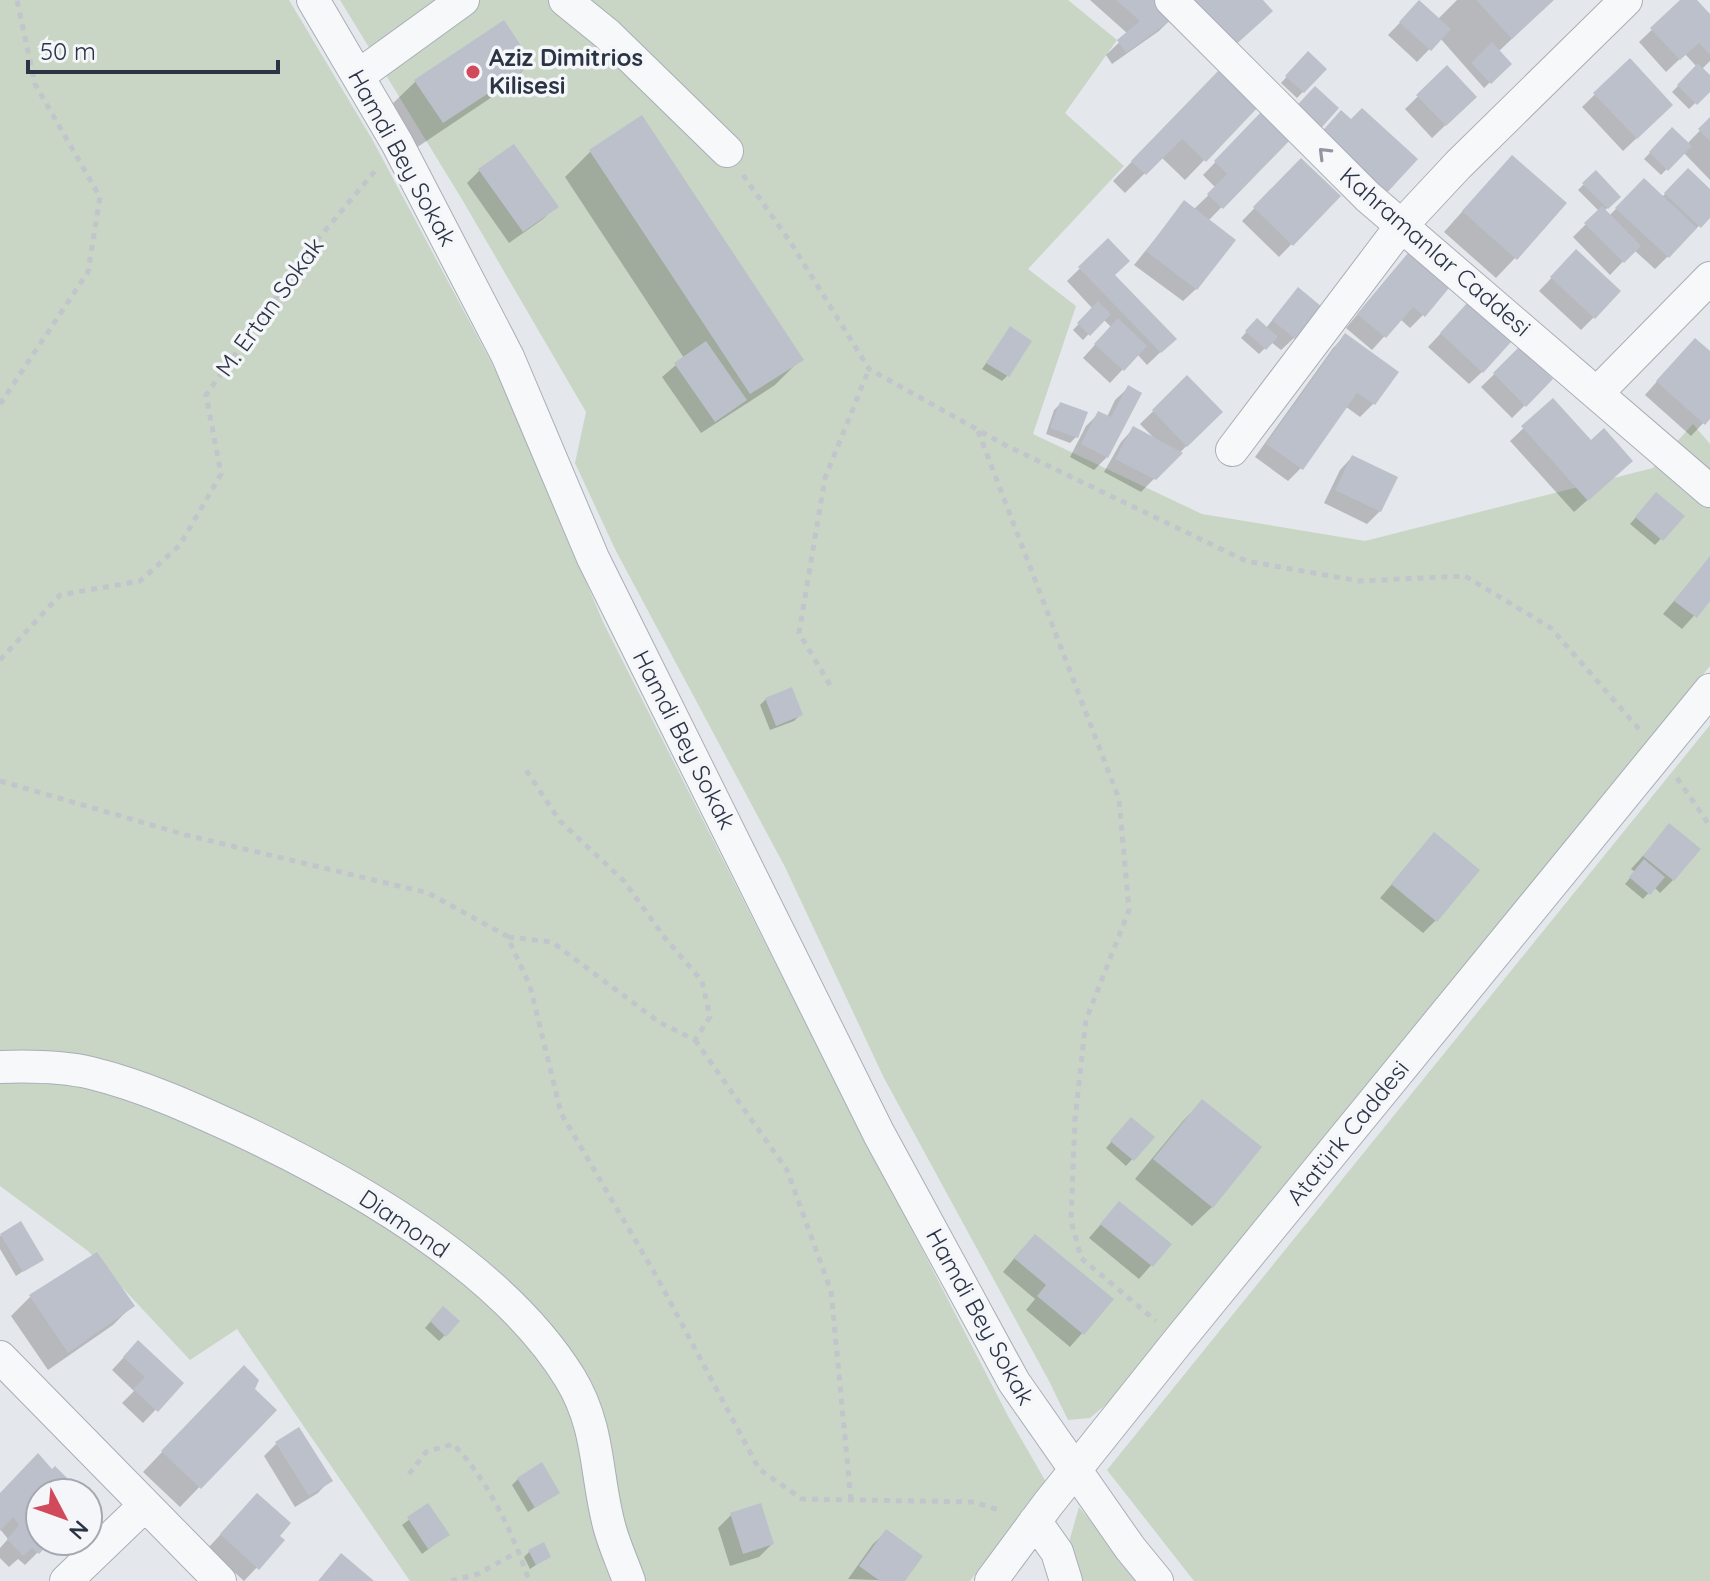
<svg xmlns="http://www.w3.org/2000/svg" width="1710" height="1581" viewBox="0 0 1710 1581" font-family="Quicksand,sans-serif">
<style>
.green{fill:#c9d6c5}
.shadow{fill:#0003}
.building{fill:#bbc0ca}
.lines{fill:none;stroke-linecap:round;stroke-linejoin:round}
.minor-casing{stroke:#a9aeb7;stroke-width:34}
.path{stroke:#c2c5cb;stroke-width:5;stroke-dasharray:6 6;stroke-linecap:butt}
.minor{stroke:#f7f8fa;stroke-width:32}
.oneway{stroke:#9196a0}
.poi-dot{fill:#d1495b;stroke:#f4f6f9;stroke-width:3}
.labels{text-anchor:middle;stroke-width:7;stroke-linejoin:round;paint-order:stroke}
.poi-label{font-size:24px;font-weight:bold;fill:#2b3445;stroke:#f4f6f9;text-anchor:start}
.street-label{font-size:24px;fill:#2b3445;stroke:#f4f6f9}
</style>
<rect width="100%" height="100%" fill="#e4e7ec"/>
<path class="green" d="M0 0H289L372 139 498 375 604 624 809 1030 1009 1418 1046 1482 970 1581H410L237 1329 190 1360 88 1251 0 1186Z
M340 0H1068L1117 40 1065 113 1124 166 1028 269 1076 306 1033 434 1202 514 1365 541 1653 468 1693 424 1710 444V666L1116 1396 1090 1418 1068 1420 1049 1381 884 1078 785 867 616 551 575 463 586 412 463 201Z
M1710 725V1581H1194L1107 1470Z
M1079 1507 1140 1581H1058Z"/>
<path class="shadow" d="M1090 0H1152L1172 18 1159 31 1112 64 1106 55 1128 34Z
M1457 0H1553L1498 52 1509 64 1484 88 1440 38 1417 62 1388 35 1420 2 1438 19Z
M1683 0H1694L1710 17V61L1702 69 1710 78V89L1689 109 1672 92 1697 67 1685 54 1666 72 1639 42Z
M503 23 530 64 504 89 416 148 389 107 415 82Z
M1308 54 1325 69 1297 98 1281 83Z
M1629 61 1658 118 1623 151 1582 107Z
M1447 68 1475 97 1432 138 1405 109Z
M1201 90 1257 105 1185 180 1161 157 1125 193 1113 181Z
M1263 113 1289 138 1208 221 1196 289 1183 301 1134 265 1184 203 1193 210 1216 188 1203 175Z
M1710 120V180L1683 152 1661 175 1644 159 1672 130 1687 144Z
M591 151 801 359 775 385 701 433 662 377 684 358 565 177Z
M1301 160 1338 196 1279 257 1242 221Z
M480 170 556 206 543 219 509 243 467 183Z
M1688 170 1710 191V215L1655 269 1634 250 1610 275 1573 237 1599 211 1578 190 1596 172 1619 197 1604 211 1609 216 1644 180 1662 197Z
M1493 177 1515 258 1496 278 1444 232Z
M1108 241 1113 275 1174 339 1147 365 1137 354 1110 383 1083 358 1111 327 1103 319 1083 340 1073 330 1093 309 1067 281Z
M1576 252 1594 317 1581 330 1539 291Z
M1395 269 1423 315 1410 328 1400 319 1372 350 1346 328Z
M1286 303 1294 338 1281 350 1271 342 1259 354 1241 338 1257 320 1266 328Z
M1455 318 1482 372 1469 384 1428 347Z
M1010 329 1007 376 1002 381 982 369Z
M1345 336 1396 372 1373 404 1360 417 1345 406 1301 468 1288 481 1255 457 1333 348Z
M1520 349 1551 379 1512 418 1481 387Z
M1682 353 1710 354V416L1691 436 1645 395Z
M1187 378 1220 412 1141 492 1104 472 1121 442 1133 429 1155 439 1140 424Z
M1128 388 1107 457 1094 470 1070 457 1086 426 1099 413 1107 417 1115 400Z
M1552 401 1618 473 1574 512 1510 441Z
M1060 404 1076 437 1070 443 1046 434 1054 410Z
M1352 457 1380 511 1367 524 1324 503 1340 470Z
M1651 500 1682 516 1655 545 1630 524Z
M1710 558V598L1682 629 1663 614Z
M766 699 800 715 794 721 770 730 760 705Z
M1670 826 1673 880 1660 893 1654 887 1643 899 1625 884 1635 872 1631 869Z
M1434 835 1436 920 1423 933 1380 898Z
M1202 1101 1212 1207 1192 1226 1135 1179 1183 1121Z
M1126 1125 1152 1137 1126 1166 1106 1148Z
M1107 1217 1169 1245 1139 1279 1089 1238Z
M20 1224 41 1259 16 1276 0 1249V1236Z
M1022 1249 1111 1300 1070 1347 1026 1310 1035 1299 1003 1272Z
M96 1254 132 1306 113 1325 48 1370 11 1316 30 1297Z
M437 1314 445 1335 439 1341 425 1328Z
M125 1356 181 1383 143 1423 122 1403 134 1391 112 1370Z
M224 1387 253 1390 274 1410 180 1507 143 1472Z
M276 1444 330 1480 318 1493 295 1507 264 1456Z
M518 1479 558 1492 528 1512 512 1485Z
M68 1489 72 1493H40V1541H49L25 1565 18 1559 9 1567 0 1558V1548L8 1539 0 1529V1495Z
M427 1506 447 1535 422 1554 402 1525Z
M245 1508 282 1541 244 1581 208 1548Z
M731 1515 772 1544 759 1557 730 1566 718 1528Z
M886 1532 903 1581 848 1579 873 1544Z
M530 1551 549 1556 530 1569 524 1557Z"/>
<path class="building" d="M1116 0H1155L1174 18 1126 53 1117 40 1140 21Z
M1190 0H1263L1273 11 1232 48Z
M1419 0 1451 29 1431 51 1399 22Z
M1476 0H1554L1512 39Z
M1680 0H1697L1710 14V55L1699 43 1680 60 1650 28Z
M504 20 533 64 443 123 414 80Z
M1492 42 1512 64 1491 84 1471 63Z
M1308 51 1327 69 1304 93 1285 76Z
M1630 58 1673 105 1637 139 1593 93Z
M1698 63 1710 75V92L1697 105 1677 85Z
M1447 65 1477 97 1446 126 1416 95Z
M1221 68 1260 105 1206 162 1182 139 1146 175 1131 161Z
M1315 86 1339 108 1315 135 1290 113Z
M1362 108 1418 159 1384 196 1318 136 1341 110 1351 119Z
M1263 110 1292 138 1223 209 1207 194 1227 174 1214 161Z
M642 115 804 360 750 394 589 150Z
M1710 117V141L1698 129Z
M1672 127 1692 146 1668 171 1649 152Z
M514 144 559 207 523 232 478 169Z
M1512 155 1567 203 1517 260 1462 211Z
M1301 158 1341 196 1293 246 1253 207Z
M1688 168 1710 189V218L1701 228 1664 193Z
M1596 170 1621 197 1608 209 1582 183Z
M1644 178 1697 228 1669 258 1615 208Z
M1184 200 1236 240 1197 290 1146 251Z
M1602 206 1641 246 1624 263 1584 223Z
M1108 238 1130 261 1115 275 1177 339 1161 353 1078 267Z
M1576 249 1621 291 1595 319 1550 277Z
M1408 253 1449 288 1425 317 1413 307 1386 338 1357 314Z
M1298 287 1322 307 1295 339 1272 320Z
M1098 301 1111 314 1090 336 1077 323Z
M1468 302 1511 342 1483 373 1440 333Z
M1118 318 1147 346 1124 371 1094 344Z
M1257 318 1278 337 1266 350 1245 331Z
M1010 326 1032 341 1009 377 986 363Z
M1345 333 1399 372 1375 405 1357 393 1303 470 1266 444Z
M1695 338 1710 351V419L1705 425 1656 381Z
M706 341 747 400 715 422 674 363Z
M1520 346 1553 379 1526 407 1493 373Z
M1187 375 1223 412 1187 447 1152 410Z
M1128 385 1142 393 1108 458 1081 444 1098 411 1111 417Z
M1553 398 1591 440 1604 428 1633 461 1588 501 1521 426Z
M1060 402 1088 412 1078 438 1050 428Z
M1133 426 1183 453 1156 480 1115 459Z
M1352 455 1398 477 1381 512 1335 490Z
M1656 492 1685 516 1663 541 1635 517Z
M1710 556V601L1697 618 1674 601Z
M792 687 803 715 776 726 765 698Z
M1669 823 1701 849 1674 881 1643 856Z
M1434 832 1480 870 1437 922 1391 884Z
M1644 859 1665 877 1650 895 1629 877Z
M1202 1099 1262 1147 1213 1208 1153 1159Z
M1131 1117 1155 1137 1134 1161 1110 1141Z
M1119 1201 1172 1244 1153 1267 1100 1224Z
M21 1221 44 1260 23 1272 0 1234Z
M1035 1234 1114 1299 1084 1335 1037 1296 1046 1285 1014 1258Z
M97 1252 135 1306 68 1353 29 1295Z
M443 1306 460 1321 446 1337 430 1321Z
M138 1340 184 1383 158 1412 133 1389 145 1377 123 1357Z
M244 1365 259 1380 255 1389 277 1410 201 1489 161 1451Z
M299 1427 333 1481 309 1496 275 1442Z
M38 1453 52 1469 55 1466 74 1485 71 1489 75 1493H40V1541H51L39 1554 32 1548 23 1556 7 1539 19 1525 13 1517 0 1531V1493Z
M542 1462 560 1493 535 1508 517 1478Z
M257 1493 291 1523 280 1536 285 1540 259 1570 220 1534Z
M428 1503 450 1535 428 1549 407 1517Z
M761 1503 774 1544 743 1554 730 1513Z
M886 1529 923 1556 905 1581H880L859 1566Z
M544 1542 551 1557 536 1565 528 1550Z
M341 1553 374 1581H318Z"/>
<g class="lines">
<g class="minor-casing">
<path id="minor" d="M313 0 397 143 508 357 593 558 879 1134 1014 1382 1130 1548 1157 1581
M565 0 607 34 727 151
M1171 0 1368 197 1710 491
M358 76 463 0
M1597 393 1710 278
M1232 450 1402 225 1458 165 1626 0
M0 1067C27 1066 65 1067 91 1073 144 1086 194 1109 244 1132 358 1186 502 1268 570 1378 601 1429 595 1476 610 1529 615 1547 623 1564 629 1581
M0 1357 220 1581
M1035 1521 1057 1552 1066 1581
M66 1581 144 1506
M991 1581 1048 1504 1179 1340 1710 690"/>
</g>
<path class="path" d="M743 175 791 243 869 369 1005 445 1246 561 1359 581 1465 576 1551 628 1639 729
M0 404 88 272 100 197 35 84 17 0
M978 431 1119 799 1129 910 1086 1020 1075 1119 1071 1220 1081 1258 1156 1321
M0 660 60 595 140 581 180 545 221 474 206 395 318 239 375 171
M830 685 799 633 825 478 869 369
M1677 778 1710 826
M0 781 186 835 428 893 507 936 530 986 561 1113 658 1279 759 1469 802 1499 974 1502 1002 1511
M508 937 552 942 659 1022 695 1040 710 1017 702 981 665 938 624 881 560 821 524 767
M695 1040 787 1170 831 1291 851 1500
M409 1474 426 1452 453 1444C487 1478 514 1535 529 1581
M451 1581 478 1574 519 1551"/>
<use href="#minor" class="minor"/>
</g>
<defs><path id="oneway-chevron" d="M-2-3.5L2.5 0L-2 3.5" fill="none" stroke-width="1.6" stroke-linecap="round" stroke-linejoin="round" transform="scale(2)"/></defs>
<use class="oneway" href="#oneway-chevron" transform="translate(1324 153) rotate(-135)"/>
<circle class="poi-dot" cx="473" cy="72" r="8"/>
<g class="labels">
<g class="poi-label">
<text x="489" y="66">Aziz Dimitrios<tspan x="489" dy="28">Kilisesi</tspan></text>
</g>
<g class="street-label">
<text transform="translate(402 158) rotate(61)" y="8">Hamdi Bey Sokak</text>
<text transform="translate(1435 252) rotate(41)" y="8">Kahramanlar Caddesi</text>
<text transform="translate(270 307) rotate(-54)" y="8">M. Ertan Sokak</text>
<text transform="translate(684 740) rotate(63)" y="8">Hamdi Bey Sokak</text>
<text transform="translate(1348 1133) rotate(-51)" y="8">Atatürk Caddesi</text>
<text transform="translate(404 1224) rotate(34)" y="8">Diamond</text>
<text transform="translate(980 1317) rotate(61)" y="8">Hamdi Bey Sokak</text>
</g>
</g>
<g transform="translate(64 1517) rotate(131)"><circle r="38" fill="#f4f6f9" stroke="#a4a8b1" stroke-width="2"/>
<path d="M0-6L14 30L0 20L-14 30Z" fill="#d1495b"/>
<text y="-12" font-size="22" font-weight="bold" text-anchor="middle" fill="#2b3445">N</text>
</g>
<path d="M28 60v12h250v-12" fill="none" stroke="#2b3445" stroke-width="4"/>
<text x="40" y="60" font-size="24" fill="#2b3445" stroke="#f4f6f9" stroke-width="6" paint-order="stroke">50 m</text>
</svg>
